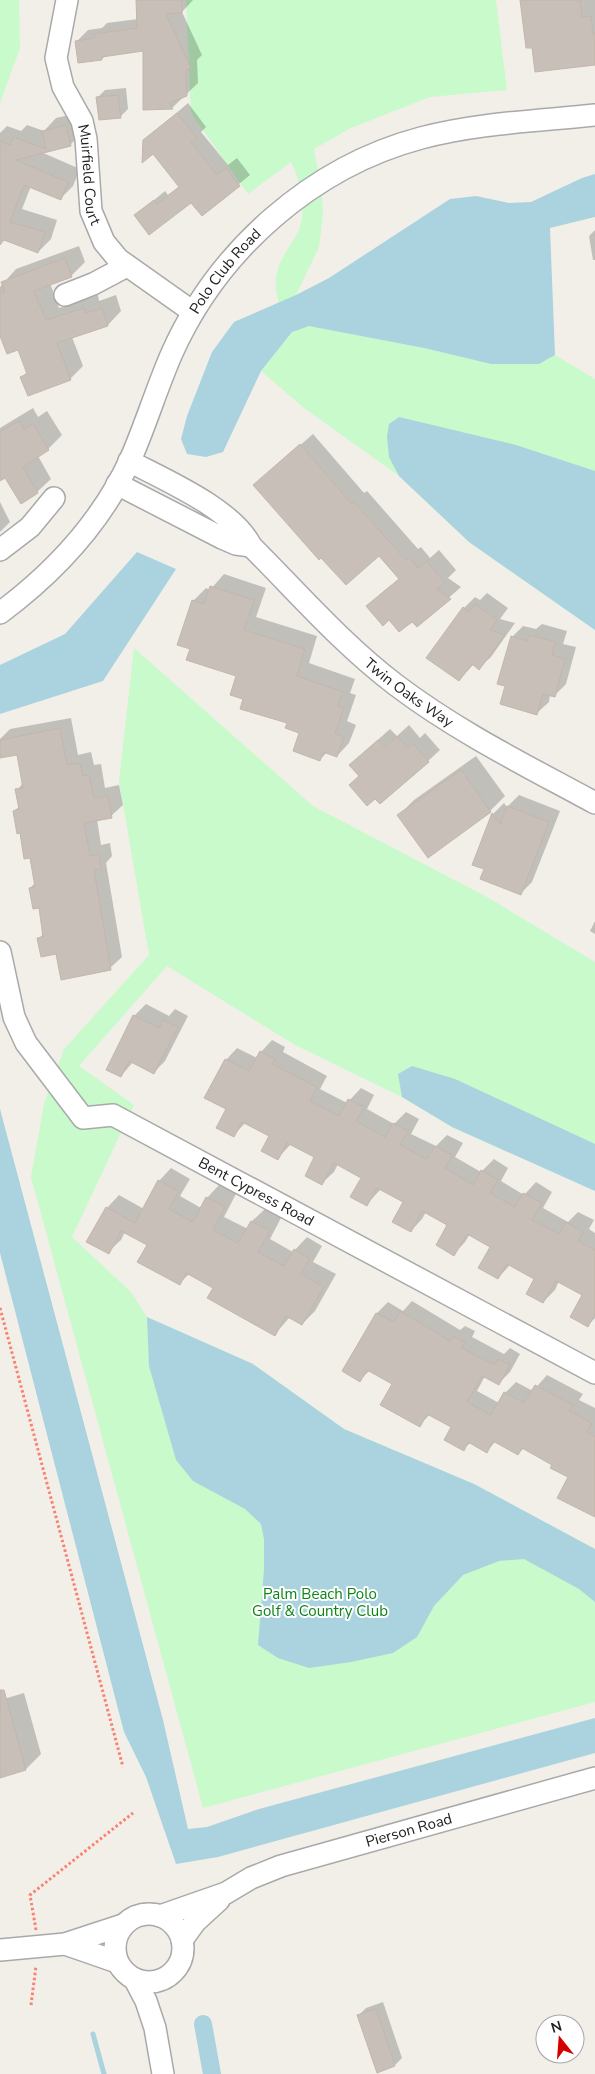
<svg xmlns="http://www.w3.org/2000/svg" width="595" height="2074" viewBox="0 0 595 2074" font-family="'Nunito Sans',sans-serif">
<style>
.park{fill:#c8facc}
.water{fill:#aad3df}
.shadow{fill:#0003}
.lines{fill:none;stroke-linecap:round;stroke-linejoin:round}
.stream{stroke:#aad3df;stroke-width:5}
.canal{stroke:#aad3df;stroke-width:18}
.building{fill:#c7bfb8;stroke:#c4b6ab}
.minor-casing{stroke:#a9a9a9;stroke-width:24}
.path{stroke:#fa8072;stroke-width:3;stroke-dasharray:2.5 2.5;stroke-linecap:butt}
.minor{stroke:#fff;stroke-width:21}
.labels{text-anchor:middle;stroke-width:4;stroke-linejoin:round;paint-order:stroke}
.street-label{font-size:15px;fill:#222;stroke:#fff}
.park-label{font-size:15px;fill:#0c8416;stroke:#fff}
</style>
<rect width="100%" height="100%" fill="#f2efe9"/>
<path class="park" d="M0 0H19L20 48 0 103Z
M186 0H496L507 90 430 97 351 128 314 149 322 193 323 214 319 247 296 295 424 348 491 364H539L555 355 595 379V630L469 542 399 476 304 408 261 371 292 332C283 314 274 298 276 277 278 261 290 247 298 232 307 212 301 181 291 162L248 194 191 113Z
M134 648 313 806 487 897 595 962V1191L452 1127 402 1097 295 1045 167 966 79 1066 134 1105 72 1237 131 1292 147 1317 253 1364 344 1429 474 1484 595 1549V1702L203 1808 31 1177 44 1104 64 1049 149 955 119 781Z"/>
<path class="water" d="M595 174V217L550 228 555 355 539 364H491L424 348 309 326 292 332 261 371 223 452 206 457 187 454 181 439 187 416 212 352 234 322 296 295 329 278 450 199 476 196 509 203 531 202 582 178Z
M399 417 516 445 595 471V630L469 542 399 476 389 457 387 437 389 424Z
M137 552 176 569 103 681 0 714V665L65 634Z
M412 1066 455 1079 595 1144V1191L452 1127 402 1097 398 1074Z
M0 1109 163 1720 188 1829 207 1827 259 1809 595 1718V1753L218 1857 176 1864 146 1777 124 1732 0 1253Z
M147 1317 253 1364 344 1429 474 1484 595 1549V1602L579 1589 524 1559 499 1561 463 1575 434 1606 417 1637 393 1653 351 1662 309 1668 278 1658 258 1645 264 1569V1539L261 1524 245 1509 193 1481 176 1460 149 1366Z"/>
<path class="shadow" d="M137 0H193L182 12 202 55 197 60 198 83 173 107 144 109 145 49 106 55 102 59 76 42 88 30 102 28 107 23 138 19Z
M522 0H595V64L534 46Z
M126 88 128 109 120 117 98 97 105 90Z
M188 103 206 127 201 132 228 165 237 158 250 175 202 214 192 201 136 215 165 191 168 195 180 186 144 141Z
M78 113 83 132 70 145 41 152 80 169 73 186 60 199 31 186 22 209 57 220 51 239 38 252 0 238V133L7 126 21 131 27 125 44 131 56 118Z
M595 230V260H593L589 236Z
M79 246 85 262 71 276 50 283 59 308 98 295 99 301 116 295 121 311 108 325 72 337 83 366 70 379 22 377 28 371 19 348 0 330V287L16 269Z
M33 408 38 417 47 411 62 435 48 449 38 456 51 479 37 492 6 476 0 479V428Z
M313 434 364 493 367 491 418 549 421 547 430 558 439 550 456 570 448 578 461 587 417 626 379 595 400 578 379 554 255 485Z
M0 502 10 522 0 532Z
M224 574 266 588 256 617 317 636 309 663 355 679 350 693 356 695 347 721 356 725 349 743 337 756 327 752 320 760 301 733 289 722 245 699 237 675 191 649 193 601 206 588 210 590Z
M487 593 508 608 500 619 515 623 491 657 479 668 474 664 459 680 464 608 475 597 480 600Z
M542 624 567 631 563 644 576 647 566 684 554 696 550 695 549 702 537 713 507 686 512 637 523 626 536 629Z
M71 718 78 755 91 752 94 765 101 764 105 788 119 785 123 805 111 816 97 819 101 845 110 843 112 856 106 863 122 957 110 968 57 953 39 938 44 933 40 907 30 888 36 882 32 857 14 811 20 806 17 790 23 783 18 754 0 749V739L10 729Z
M409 725 420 738 425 733 440 750 428 761 375 798 350 785 360 775 362 754 390 729 397 736Z
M476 756 505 796 490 811 428 856 399 815 414 800Z
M519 795 560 811 532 882 520 894 486 869 473 864 493 814 504 803 507 807Z
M595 921V934L590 931Z
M146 1004 169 1016 175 1009 188 1016 165 1061 154 1072 133 1062 121 1076 134 1016Z
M272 1040 285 1047 283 1052 327 1076 320 1089 347 1103 361 1088 374 1095 367 1109 394 1124 406 1112 419 1119 411 1134 436 1146 447 1135 463 1143 455 1157 481 1172 494 1159 508 1168 501 1181 524 1195 536 1182 552 1192 543 1208 568 1222 578 1212 594 1220 589 1229 595 1233V1318L588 1325 583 1295 559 1281 555 1290 543 1302 536 1279 510 1265 498 1278 492 1247 470 1234 465 1242 454 1254 449 1225 426 1212 422 1219 411 1231 404 1201 381 1189 366 1205 363 1177 338 1164 334 1172 322 1183 316 1157 291 1144 278 1158 271 1135 246 1122 234 1135 228 1109 226 1060 237 1048 257 1058 261 1052Z
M171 1168 190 1179 180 1196 201 1208 207 1198 219 1185 236 1194 224 1217 248 1229 252 1221 265 1209 281 1218 270 1239 293 1252 307 1237 322 1246 313 1262 336 1274 315 1311 302 1324 290 1317 275 1334 215 1287 189 1274 180 1283 148 1245 125 1232 121 1240 108 1252 107 1208 119 1195 144 1209 159 1181Z
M412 1301 460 1330 465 1326 475 1331 472 1337 504 1354 510 1348 520 1354 510 1372 499 1383 485 1376 477 1391 499 1403 505 1393 516 1382 533 1391 547 1375 583 1394 579 1400 595 1408V1515L569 1477 553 1464 524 1448 518 1454 496 1441 487 1451 471 1442 464 1449 453 1426 430 1414 420 1425 393 1383 370 1370 360 1380 344 1371 377 1313 388 1302 403 1311Z
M24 1693 41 1754 26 1769 0 1776V1700Z
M383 2002 402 2058 395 2065 358 2016 366 2008Z"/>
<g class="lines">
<path class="stream" d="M93 2034 104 2074"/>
<path class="canal" d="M203 2024 212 2074"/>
</g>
<path class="building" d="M136 0H182V13L166 14 191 68 186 70 187 96 169 103 173 109 143 110V51L102 57V60L78 63 75 41 95 38 94 34 137 28Z
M520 0H580L582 17 591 16 593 34 595 33V65L535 72 532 48H526Z
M118 95 121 118 99 120 96 97Z
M177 113 197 138 191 142 217 175 226 168 240 186 202 216 191 203 149 235 134 215 154 200 157 204 179 187 153 154 142 163 143 140Z
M66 125 71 146 16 160 68 182 61 200 24 185 10 222 45 232 38 253 4 240 0 245V141L10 145 13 137 46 149 42 131Z
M65 258 72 277 34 291 46 320 84 308 86 313 102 308 108 326 57 343 71 380 28 396 20 377 27 374 18 350 7 354 0 336V293L5 292 1 282Z
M19 421 24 429 33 424 49 450 23 467 38 493 21 504 5 478 0 481V432Z
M300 444 352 504 354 502 406 560 409 557 418 568 427 561 445 583 437 589 451 599 417 627 412 622 399 632 389 620 383 626 366 606 399 579 379 556 346 585 321 558 319 560 253 485Z
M210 586 254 600 244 630 305 649 297 676 343 692 338 706 344 708 335 734 344 737 337 757 323 752 320 761 293 751 299 733 285 728 287 723 240 709 243 699 230 695 236 676 186 660 190 649 177 645 192 600 204 604Z
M475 604 497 620 490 630 505 635 479 670 472 664 459 681 426 658 463 607 469 612Z
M529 635 556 642 552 655 565 659 555 697 543 694 537 715 500 704 505 686 497 684 511 636 527 641Z
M60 728 67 765 80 763 83 776 89 775 94 798 108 796 112 818 84 823 90 856 99 854 101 869 94 870 111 970 61 980 56 954 41 957 37 938 43 937 39 908 33 909 29 888 35 887 30 858 24 859 20 833 17 834 13 811 19 809 15 789 23 788 17 755 0 758V740Z
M397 736 408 748 413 743 429 762 380 804 375 799 367 806 349 785 359 776 349 765 378 740 385 747Z
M461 770 491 812 428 858 397 815Z
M507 806 549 822 521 895 480 879 484 869 472 865 492 813 500 824Z
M133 1015 159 1028 163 1020 178 1027 154 1074 129 1061 121 1077 106 1070Z
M260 1051 275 1059 272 1064 317 1087 310 1101 339 1116 348 1099 364 1107 356 1121 385 1137 393 1123 408 1131 400 1145 427 1159 435 1146 452 1155 445 1168 473 1185 481 1170 498 1180 490 1193 515 1207 523 1193 542 1203 532 1220 559 1234 566 1222 583 1232 578 1241 595 1250V1314L588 1327 570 1317 582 1295 556 1281 543 1303 526 1294 534 1279 507 1264 498 1279 478 1268 490 1247 467 1234 454 1256 436 1245 447 1225 422 1211 411 1232 392 1222 403 1202 377 1188 367 1206 350 1197 361 1178 334 1163 322 1185 305 1176 314 1157 287 1143 278 1160 261 1151 269 1136 242 1122 234 1137 216 1128 226 1109 204 1098 225 1059 249 1071Z
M158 1180 179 1191 169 1209 193 1222 206 1197 225 1207 213 1230 238 1243 251 1221 270 1231 258 1252 284 1266 294 1249 310 1259 301 1274 324 1287 302 1325 286 1316 275 1336 207 1298 213 1288 186 1273 180 1285 137 1262 147 1245 121 1231 109 1254 86 1242 106 1207 135 1223Z
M400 1311 450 1341 453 1336 465 1342 462 1348 494 1365 498 1359 510 1365 499 1385 482 1376 467 1402 491 1415 504 1392 524 1403 535 1385 573 1405 569 1411 592 1423 587 1432 595 1436V1517L557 1498 568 1477 550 1468 552 1465 522 1448 518 1455 493 1441 487 1453 468 1442 464 1451 444 1440 451 1427 427 1414 420 1427 380 1405 392 1384 367 1370 360 1382 342 1371 376 1313 394 1322Z
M0 1690H4L26 1770 0 1778Z
M376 2009 395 2066 377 2073 357 2015Z"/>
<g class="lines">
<g class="minor-casing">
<g id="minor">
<path id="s1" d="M67 0 56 58 63 87 82 121 86 139 91 211 104 242 118 259 193 312"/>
<path d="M65 295 93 284 127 266"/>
<path d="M117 484 222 538 236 544 251 546C233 509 165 480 129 461"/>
<path id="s2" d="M251 546C298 593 343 645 396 685 458 732 527 766 595 803"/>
<path d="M0 550 30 527 54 498"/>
<path id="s3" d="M0 613C55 572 102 522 131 458 146 424 157 387 172 353 218 250 312 167 421 138 477 123 537 121 595 115"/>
<path id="s4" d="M0 952 14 1017 26 1043 83 1118 113 1115 595 1373"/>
<circle cx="149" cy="1948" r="34"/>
<path id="s5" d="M160 1916 226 1893 251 1878 281 1866 595 1778"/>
<path d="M182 1940 195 1922 219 1900"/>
<path d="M65 1944 117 1962"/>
<path d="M0 1950 65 1944 123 1925"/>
<path d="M135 1980 146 2001 155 2028 163 2074"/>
</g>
</g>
<path class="path" d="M0 1308 123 1767
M36 1930 30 1895 133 1813
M31 2005 36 1966"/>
<use href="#minor" class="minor"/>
</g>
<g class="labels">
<g class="street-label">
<text dy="5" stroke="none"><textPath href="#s1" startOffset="182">Muirfield Court</textPath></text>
<text dy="5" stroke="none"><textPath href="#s3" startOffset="416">Polo Club Road</textPath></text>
<text dy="5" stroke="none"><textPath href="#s2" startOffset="216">Twin Oaks Way</textPath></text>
<text dy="5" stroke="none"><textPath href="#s4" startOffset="382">Bent Cypress Road</textPath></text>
<text dy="5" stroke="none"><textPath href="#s5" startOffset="264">Pierson Road</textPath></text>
</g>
<g class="park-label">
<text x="320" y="1599">Palm Beach Polo<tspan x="320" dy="17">Golf &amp; Country Club</tspan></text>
</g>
</g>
<g transform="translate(560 2039) rotate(343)"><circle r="24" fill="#ffffff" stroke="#a7a7a7"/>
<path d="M0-4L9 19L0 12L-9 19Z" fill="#d40000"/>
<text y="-8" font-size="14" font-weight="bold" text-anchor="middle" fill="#222222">N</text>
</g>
</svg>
